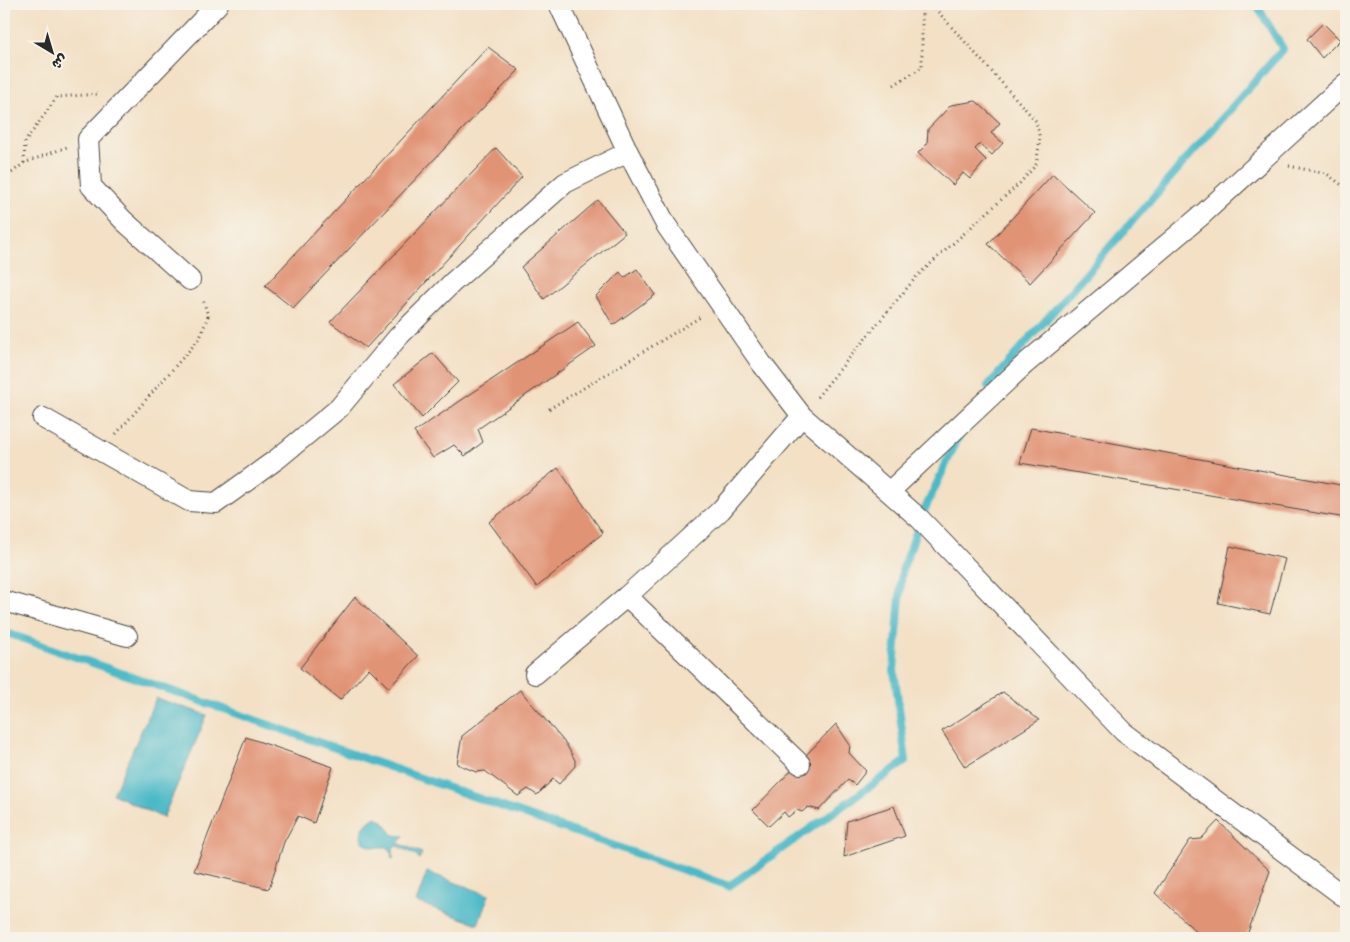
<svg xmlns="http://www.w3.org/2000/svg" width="1350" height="942" viewBox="0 0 1350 942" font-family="'Playpen Sans','Playpen Sans Arabic',sans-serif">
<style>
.water{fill:#4cb9c8;stroke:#3c727a}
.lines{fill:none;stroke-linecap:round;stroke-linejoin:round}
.stream{stroke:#4cb9c8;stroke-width:8}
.building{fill:#e19375}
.street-casing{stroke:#494642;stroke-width:22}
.path{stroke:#494642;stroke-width:3;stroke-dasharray:1 4;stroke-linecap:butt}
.street{stroke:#fff;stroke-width:20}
</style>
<rect width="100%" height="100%" fill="#f7f3e8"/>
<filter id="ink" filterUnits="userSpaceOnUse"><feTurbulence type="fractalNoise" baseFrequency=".02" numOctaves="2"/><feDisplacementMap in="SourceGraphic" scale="10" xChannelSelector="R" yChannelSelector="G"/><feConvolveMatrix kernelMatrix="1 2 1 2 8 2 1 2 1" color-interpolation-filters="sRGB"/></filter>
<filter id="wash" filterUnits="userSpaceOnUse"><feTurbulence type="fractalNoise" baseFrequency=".0096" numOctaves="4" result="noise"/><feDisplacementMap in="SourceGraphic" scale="20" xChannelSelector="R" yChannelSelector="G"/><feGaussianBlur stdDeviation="1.12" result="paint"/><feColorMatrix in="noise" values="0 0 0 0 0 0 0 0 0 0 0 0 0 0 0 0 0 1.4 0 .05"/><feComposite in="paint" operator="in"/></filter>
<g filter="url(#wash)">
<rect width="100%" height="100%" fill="#f3e0c5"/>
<path class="water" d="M156 698 207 715 163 818 113 794Z
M376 817 384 822 393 835 404 836 398 843 422 853 419 859 416 855 397 846 393 847V859L391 858 392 852 387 847C380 846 374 849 367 845 354 837 365 822 376 817Z
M427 872 489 895 478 924 416 902Z"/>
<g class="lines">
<path class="stream" d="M988 386 1283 49 1256 4
M4 632 729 886 906 761 894 670 902 571 923 513 960 434"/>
</g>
<g id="blocks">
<path class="building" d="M1323 23 1340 40 1322 58 1307 39Z
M488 47 519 70 293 308 265 286Z
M976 101 1000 123 991 133 1003 143 992 155 980 144 975 149 986 160 970 179 963 173 953 185 918 153 927 144 928 129 951 105Z
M496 148 522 177 366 348 330 322Z
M1053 174 1095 213 1030 283 988 244Z
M598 200 625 233 544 299 521 267Z
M637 269 655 295 613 325 596 296 620 272 624 278Z
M578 322 596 346 478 429 483 442 465 456 454 445 433 458 414 432Z
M433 353 458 382 422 418 394 384Z
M1031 428 1346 486V518L1020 463Z
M558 468 603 533 537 587 489 522Z
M1230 546 1285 559 1270 614 1218 603Z
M355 597 418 656 389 688 369 668 340 700 300 668Z
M520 690 566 744 575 760V766L559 784 553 779 537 795 528 789 518 796 485 771 476 772 457 764 462 736Z
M1003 692 1039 720 965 767 942 731Z
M836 724 850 745 849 753 866 771 855 785 848 780 819 810 808 807 802 812 797 810 788 817 784 812 769 826 753 810Z
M246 737 333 767 314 823 298 816 284 842 269 889 194 871Z
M894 806 905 836 844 857 847 821Z
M1218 821 1270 871 1246 938H1203L1155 893 1190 840 1201 839Z"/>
</g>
</g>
<g filter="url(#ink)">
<use href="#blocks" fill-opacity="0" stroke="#494642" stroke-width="1"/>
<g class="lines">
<g class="street-casing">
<path id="street" d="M559 4 628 152 666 225 762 364 802 416 920 519 1124 732 1346 898
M190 280 124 221 91 186 88 139 218 4
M43 418 189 501 216 503 277 459 339 408 398 337 452 283 565 183 628 152
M890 491 1025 364 1203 214 1346 83
M627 596 800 764
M4 601 127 636
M535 674 627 596 721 510 802 416"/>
</g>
<path class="path" d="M894 85 922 67V4
M24 163 25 142 57 97 98 94
M1289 166 1327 174 1346 188
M4 179 24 163 67 147
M817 397 917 276 1020 183 1036 165 1040 139 1036 121 931 4
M549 409 702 316
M116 434 200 338 208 316 203 299"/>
<use href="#street" class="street"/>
</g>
</g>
<rect width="1350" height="942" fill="none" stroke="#f7f3e8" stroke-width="20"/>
<g transform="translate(52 52) rotate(142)" stroke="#f7f3e8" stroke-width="4" paint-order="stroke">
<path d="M0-4L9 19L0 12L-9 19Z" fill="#2b2b2b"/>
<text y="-8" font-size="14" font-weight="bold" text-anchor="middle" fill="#2b2b2b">ش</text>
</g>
</svg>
